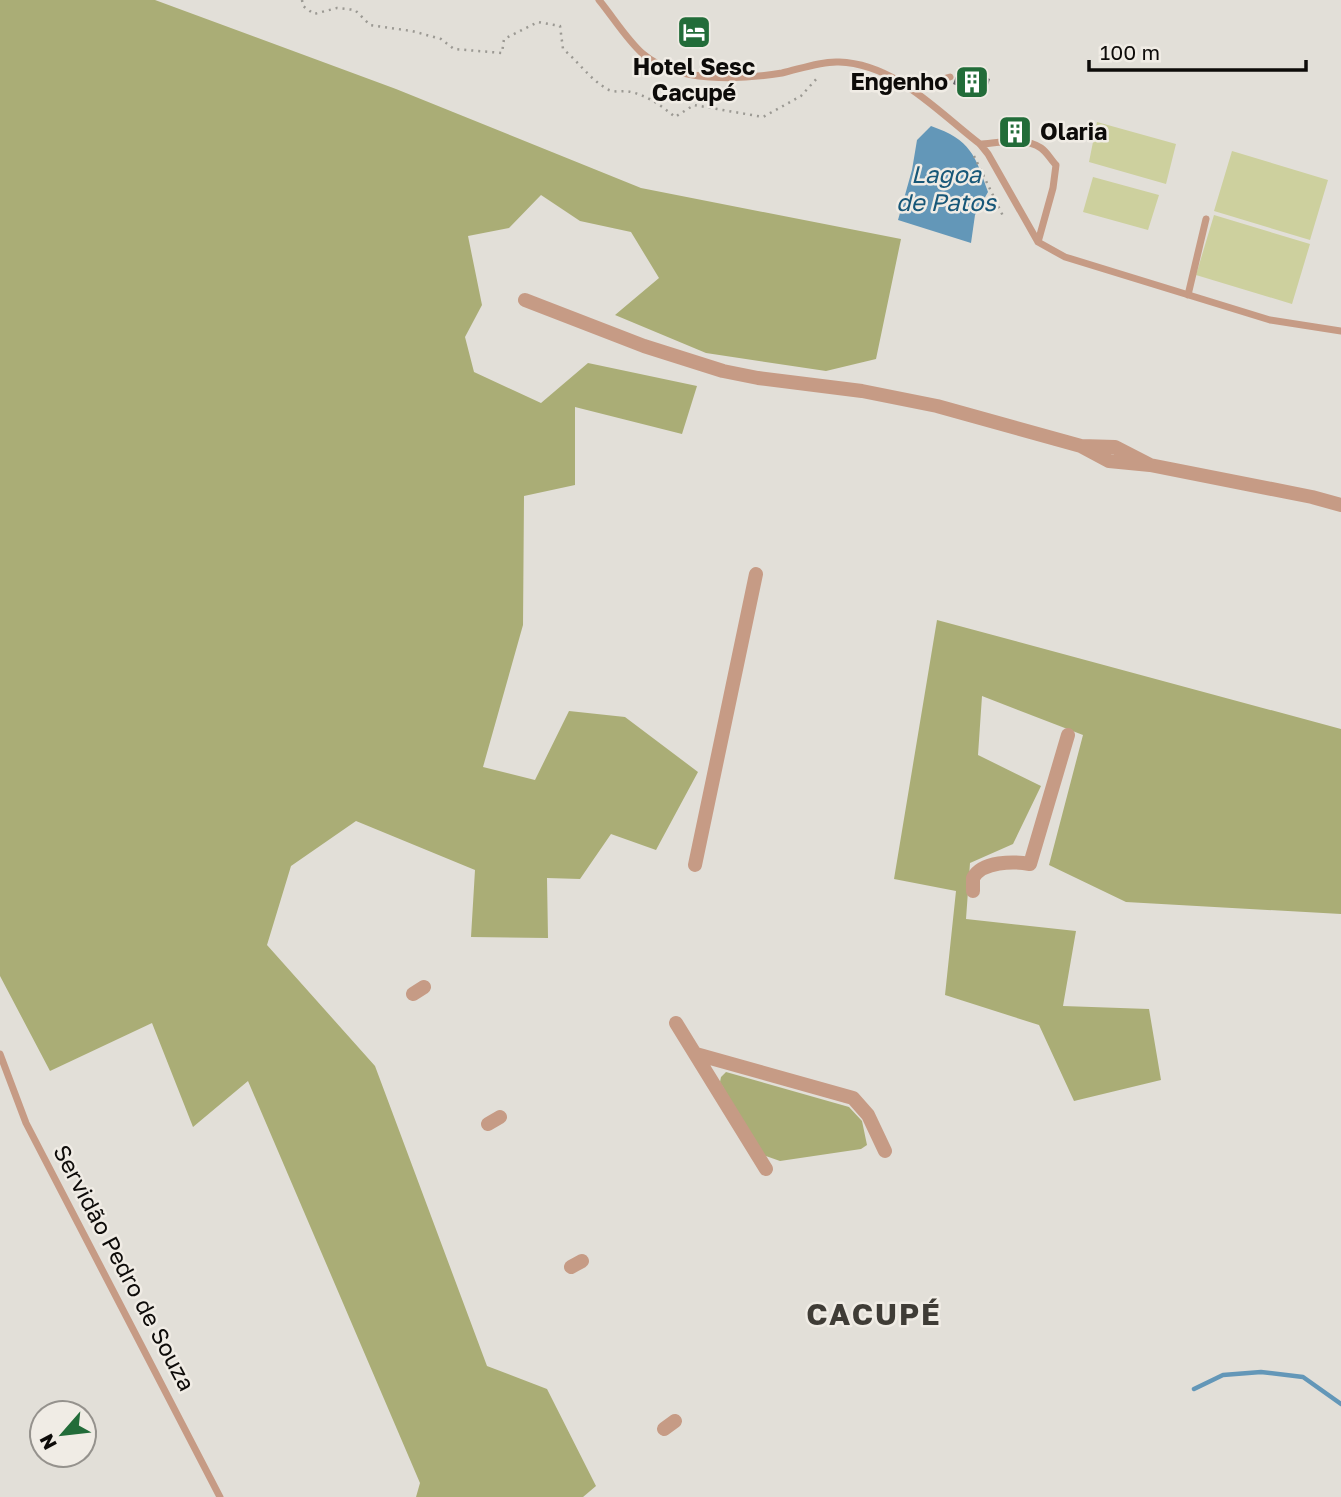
<svg xmlns="http://www.w3.org/2000/svg" width="1341" height="1497" viewBox="0 0 1341 1497" font-family="'Golos Text',sans-serif">
<style>
.green{fill:#cdd09e}
.forest{fill:#aaad76}
.water{fill:#6397b8}
.lines{fill:none;stroke-linecap:round;stroke-linejoin:round}
.stream{stroke:#6397b8;stroke-width:4.5}
.building{fill:#656167}
.path{stroke:#9b9993;stroke-width:2.5;stroke-dasharray:2 5;stroke-linecap:butt}
.lane{stroke:#c69b85;stroke-width:7}
.street{stroke:#c69b85;stroke-width:14}
.labels{text-anchor:middle;stroke-width:5;stroke-linejoin:round;paint-order:stroke}
.poi-label{font-size:23px;font-weight:bold;fill:#0d0b09;stroke:#f0ece5}
.street-label{font-size:23px;fill:#0d0b09;stroke:#f0ece5}
.water-label{font-size:24px;font-style:italic;fill:#175778;stroke:#f0ece5}
.district-label{font-size:30px;font-weight:bold;letter-spacing:2px;fill:#3f3c36;stroke:#f0ece5}
</style>
<rect width="100%" height="100%" fill="#e2dfd8"/>
<path class="green" d="M1097 122 1176 144 1166 184 1089 162Z
M1232 151 1328 180 1310 240 1214 211Z
M1093 177 1159 195 1148 230 1083 212Z
M1214 215 1310 244 1292 304 1196 275Z"/>
<path class="forest" d="M0 0H155L396 89 641 188 901 239 876 359 826 371 706 353 615 315 659 278 631 232 580 221 541 195 509 228 468 236 482 305 465 337 474 372 541 403 588 363 697 386 682 434 575 407V485L524 496 523 625 483 767 535 780 569 711 625 717 698 772 656 850 611 834 580 879 547 878 548 938 471 937 475 870 356 821 291 866 267 945 375 1066 487 1366 547 1389 596 1486 583 1497H416L420 1483 248 1081 193 1127 152 1023 50 1071 0 976Z
M937 620 1341 729V914L1126 902 1049 865 1083 735 982 696 978 755 1041 786 1013 844 970 863 966 919 1076 931 1063 1006 1149 1009 1161 1080 1074 1101 1039 1025 945 995 956 891 894 879Z
M726 1072 849 1107 862 1121 867 1145 861 1149 780 1161 763 1155 720 1082 721 1077Z"/>
<path class="water" d="M931 126C971 140 975 155 988 192L975 215 971 243 898 220 912 170 917 140Z"/>
<g class="lines">
<path class="stream" d="M1194 1389 1223 1375 1261 1372 1303 1377 1341 1404"/>
</g>
<path class="building" d="M960 66 990 79 984 97 953 84Z
M1026 122 1028 136H1003L1001 125Z"/>
<g class="lines">
<path class="path" d="M302 0 303 6 314 14 337 8 355 10 370 25 412 31 441 39 454 49 502 53 504 39 538 22 560 26 563 49C579 62 590 80 609 90 616 93 624 90 631 92 648 96 662 106 675 117L694 105 763 117 801 96 819 76
M974 156 1003 216"/>
<path class="lane" d="M599 0C613 17 627 40 643 54 677 83 740 80 782 73 800 69 821 61 839 62 896 64 938 112 980 144L988 154 1038 242 1065 257 1270 320 1341 331
M911 88 950 77
M980 144C998 143 1025 137 1041 148 1047 152 1051 160 1056 165L1053 188 1038 242
M1188 295 1206 219
M0 1054 26 1123 220 1497"/>
<path class="street" d="M525 300 644 346 723 371 758 378 862 391 937 406 1081 446 1115 447 1150 465
M1081 446 1109 461 1150 465 1312 497 1341 505
M695 865 756 574
M973 891V878C982 861 1014 861 1030 864L1068 735
M413 994 424 987
M676 1023 766 1169
M696 1054 853 1098 868 1115 885 1151
M488 1124 500 1117
M571 1267 582 1261
M664 1429 675 1421"/>
</g>
<defs>
<g id="hotel-square" transform="scale(1.75)"><rect x="-9" y="-9" width="18" height="18" rx="4" fill="#226c39" stroke="#f0ece5"/><path d="M-6-4.5h1.5V1H6V5H4.5V3h-9V5H-6ZM-4 0a1.8 1.8 0 1 1 3.6 0ZM.5 0V-2.5h3Q6-2.5 6 0Z" fill="#fff"/></g>
<g id="building-square" transform="scale(1.75)"><rect x="-9" y="-9" width="18" height="18" rx="4" fill="#226c39" stroke="#f0ece5"/><path d="M-4-6H4V6H1V3H-1V6H-4ZM-2.5-4.3h1.7v1.8h-1.7ZM.8-4.3h1.7v1.8H.8ZM-2.5-1h1.7V.8h-1.7ZM.8-1h1.7V.8H.8Z" fill="#fff"/></g>
</defs>
<g fill-rule="evenodd">
<use href="#hotel-square" x="694" y="32"/>
<use href="#building-square" x="972" y="82"/>
<use href="#building-square" x="1015" y="132"/>
</g>
<g class="labels">
<g class="poi-label">
<text x="694" y="75">Hotel Sesc<tspan x="694" dy="26">Cacupé</tspan></text>
<text x="948" y="90" text-anchor="end">Engenho</text>
<text x="1040" y="140" text-anchor="start">Olaria</text>
</g>
<g class="street-label">
<text transform="translate(124 1268) rotate(62)" y="8">Servidão Pedro de Souza</text>
</g>
<g class="water-label">
<text x="946" y="183">Lagoa<tspan x="946" dy="28">de Patos</tspan></text>
</g>
<g class="district-label">
<text x="874" y="1325">CACUPÉ</text>
</g>
</g>
<g transform="translate(63 1434) rotate(242)"><circle r="33" fill="#f0ece5" stroke="#95928d" stroke-width="2"/>
<path d="M0-5L12 26L0 18L-12 26Z" fill="#226c39"/>
<text y="-10" font-size="19" font-weight="bold" text-anchor="middle" fill="#0d0b09">N</text>
</g>
<path d="M1089 60v10h217v-10" fill="none" stroke="#0d0b09" stroke-width="3.5"/>
<text x="1100" y="60" font-size="21" fill="#0d0b09" stroke="#f0ece5" stroke-width="5" paint-order="stroke">100 m</text>
</svg>
